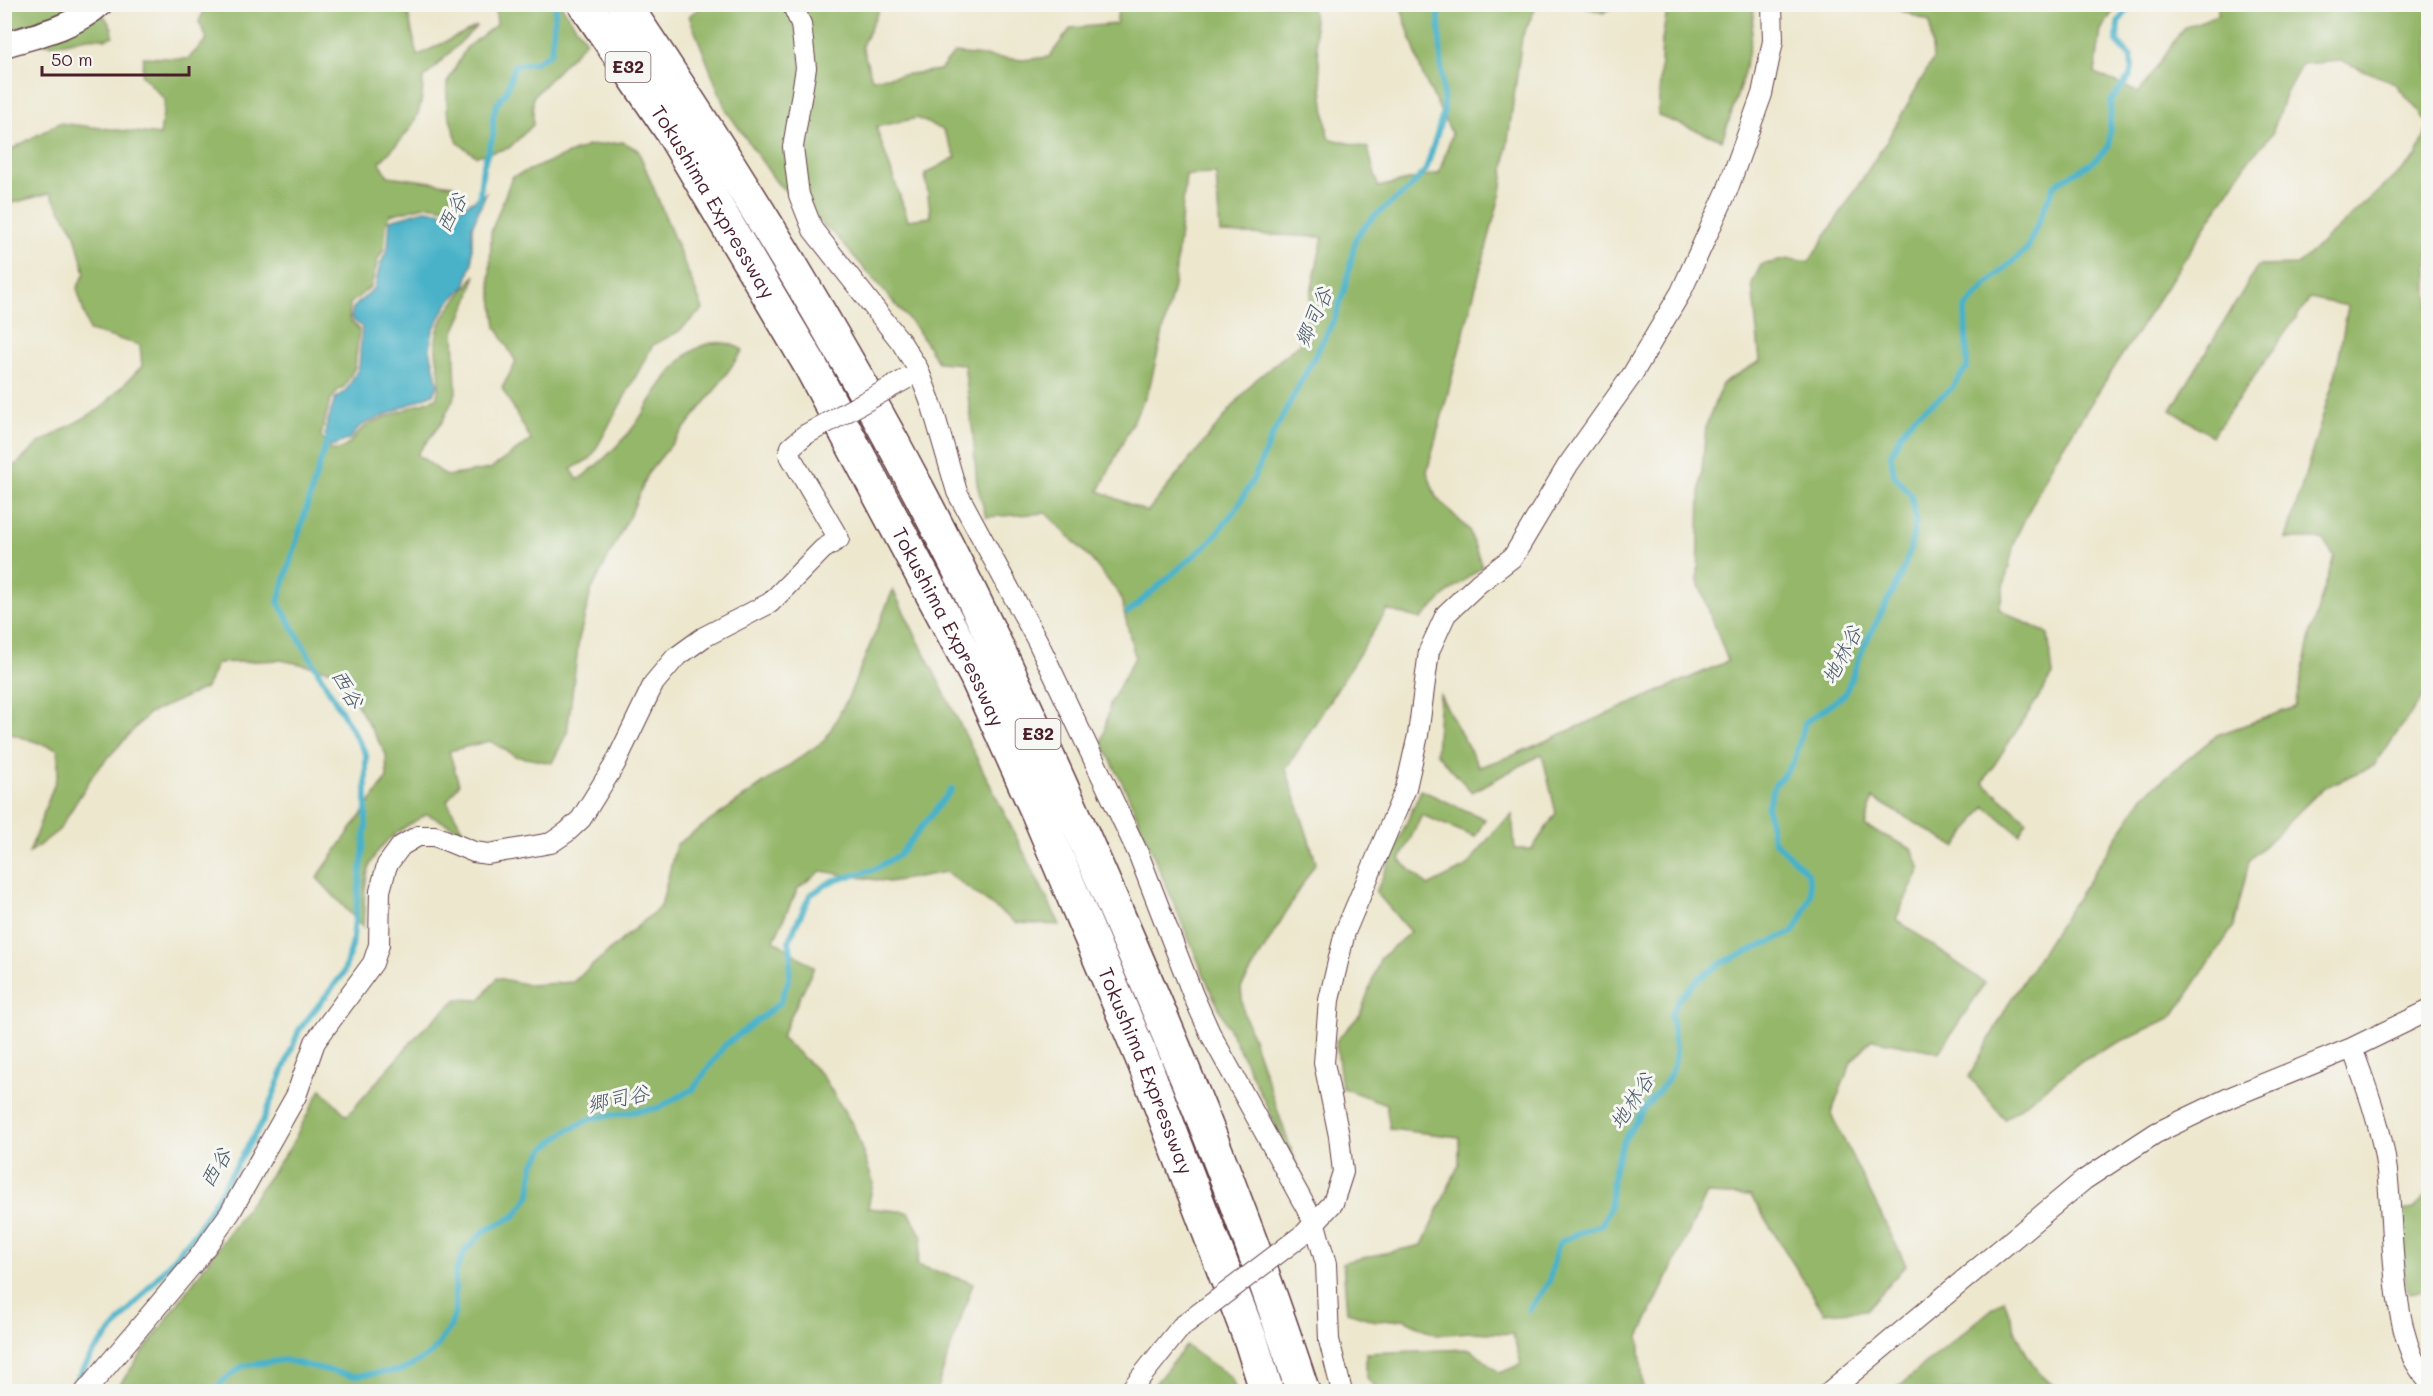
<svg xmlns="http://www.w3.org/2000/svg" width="2433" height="1396" viewBox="0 0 2433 1396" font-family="Mali,'Klee One',sans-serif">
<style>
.forest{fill:#95b76b;stroke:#706b4b;stroke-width:1.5;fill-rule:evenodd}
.water{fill:#4ab2c8;stroke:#4a687a;stroke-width:1.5}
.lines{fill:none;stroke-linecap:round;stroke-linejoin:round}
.stream{stroke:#4ab2c8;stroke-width:6}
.minor-casing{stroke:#623d43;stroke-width:22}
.tertiary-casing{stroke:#623d43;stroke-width:27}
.motorway-casing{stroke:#623d43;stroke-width:36}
.minor{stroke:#fff;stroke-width:20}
.tertiary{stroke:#fff;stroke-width:24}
.motorway{stroke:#fff;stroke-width:33}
.minor-bridge-casing{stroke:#623d43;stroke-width:22;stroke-linecap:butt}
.minor-bridge{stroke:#fff;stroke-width:20}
.labels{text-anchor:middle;stroke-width:6;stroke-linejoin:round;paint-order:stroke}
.shield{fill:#f6f6f2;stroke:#7e6067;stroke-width:1.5}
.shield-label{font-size:18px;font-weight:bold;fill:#4a1f2b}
.street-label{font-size:20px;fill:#4a1f2b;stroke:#f6f6f2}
.water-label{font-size:21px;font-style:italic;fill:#4a5a6a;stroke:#f6f6f2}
</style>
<rect width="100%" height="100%" fill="#f6f6f2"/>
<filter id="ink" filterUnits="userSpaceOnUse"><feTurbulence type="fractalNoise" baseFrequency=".0167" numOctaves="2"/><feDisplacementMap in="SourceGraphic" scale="12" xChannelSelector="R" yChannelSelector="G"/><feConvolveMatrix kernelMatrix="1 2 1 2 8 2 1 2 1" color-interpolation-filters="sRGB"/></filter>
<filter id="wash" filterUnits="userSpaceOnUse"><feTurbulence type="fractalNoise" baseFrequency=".008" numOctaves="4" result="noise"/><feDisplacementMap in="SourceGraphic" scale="24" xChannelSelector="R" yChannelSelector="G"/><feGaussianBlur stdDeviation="1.35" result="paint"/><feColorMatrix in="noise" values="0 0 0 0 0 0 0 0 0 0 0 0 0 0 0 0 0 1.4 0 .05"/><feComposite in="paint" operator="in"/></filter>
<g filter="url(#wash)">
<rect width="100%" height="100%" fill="#ede7ce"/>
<path class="forest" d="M5 4H76V5L27 26 5 32Z
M206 5H404L407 7 417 56 477 26 423 79C423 123 408 132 380 162L388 176 453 185 457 196 452 209 428 205 390 215 386 225 384 249 378 259 371 286 350 304 349 319 359 329 355 367 344 387 339 389 330 401 321 435 328 449C345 455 352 438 362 429 371 421 421 404 436 398 445 375 435 365 436 343 436 316 462 296 475 275L469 299 454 332 456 393 442 422 417 454 447 476 490 469 531 440 502 388 516 362 496 327 490 281 491 232 512 177 588 146 623 142 638 150 703 309 678 332 653 345 591 458 571 469 578 480C596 467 617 447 632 429 658 395 689 318 743 350L712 394 649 472 632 511 591 591 579 639 567 733 552 763 515 756 490 741 449 751 459 784 447 801 464 832 427 814C410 824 387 836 376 854 362 873 365 904 363 927L317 878 387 778 386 754 338 672 281 660 217 663 206 688 148 714 94 773 59 830 29 853 58 774V749L5 732V475L39 443 100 409 142 366 140 345 89 331 77 288 85 273 74 231 50 193 5 205V153L59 123 160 135 165 100 142 75 143 57 188 59 207 39 199 22Z
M495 5H561L586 41 533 97V125L509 148 476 156 458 143 447 110V83L466 48 497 24Z
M703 5H881L862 46 872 79 940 70 954 53 1023 60 1049 57 1071 28 1116 24 1119 5H1312L1328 138 1368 148 1378 187 1439 173 1452 134 1423 76 1400 5H1537L1522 37 1501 192 1427 472 1436 497 1469 530 1482 567 1450 591 1421 619 1387 610 1286 769 1316 862 1241 988 1243 1010 1298 1170 1213 996 1125 788 1102 743 1110 704 1135 657 1120 595 1090 558 1046 513 986 517 977 484 973 434 964 364 938 362 917 329 838 238 777 183 726 110 689 16ZM917 118 943 130 956 157 925 174 931 217 908 220 876 127ZM1216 174 1220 233 1323 237 1300 343 1252 383 1147 512 1099 491 1149 389 1174 286 1186 175Z
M1580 5 1617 4V5L1603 13Z
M1668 5H1754C1753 51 1738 96 1722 140L1658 116 1662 40Z
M1887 5H2117L2101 30 2095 73 2139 93 2183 28 2218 15V5H2428V123L2395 83 2342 61 2302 64 2285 95 2272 134 2248 161 2056 457 2015 539 1999 609 2048 634 2053 675 1983 782 2027 821 2019 834 1985 806 1956 847 1873 798 1865 826 1912 849 1920 869 1896 919 1985 983 1939 1052 1872 1039 1851 1062 1831 1114 1906 1265 1866 1310 1824 1313 1751 1196 1707 1194 1639 1337 1643 1386 1641 1391H1380L1366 1378V1353L1470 1349 1500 1373 1521 1364 1513 1334 1470 1332 1436 1335 1404 1319 1376 1321 1347 1312 1343 1262 1422 1245 1459 1164V1137L1390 1129 1386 1104 1342 1088 1336 1041 1360 1015 1380 959 1410 932 1376 892 1421 790 1485 819 1475 837 1422 815 1400 860 1428 886 1466 867 1497 828 1512 815 1515 849H1532L1556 813 1542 754 1472 792 1436 753 1440 695 1479 767 1509 757 1728 661 1698 582 1700 491 1706 426 1722 384 1760 361 1752 283 1761 265 1789 259 1809 262 1886 142 1933 59 1930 22Z
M103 14 112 28 113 36 106 39C83 32 62 51 38 42Z
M2428 126V693H2425L2374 766 2323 788 2249 861 2234 926 2172 1017 2084 1059 2005 1119 1969 1077 2010 1001 2144 795 2217 735 2295 707 2311 632 2334 556 2323 539H2286L2336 372 2348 306 2310 298 2212 436 2171 410 2258 266 2297 265 2417 156Z
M893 590 1060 925 1016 923 946 872 889 882 821 871 798 888 774 940 814 967 781 1037 822 1075 854 1127 873 1182 868 1208 909 1212 922 1237 917 1265 973 1283 936 1391H115L289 1149 321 1089 347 1116 420 1032 457 999 480 1000 497 978 530 985 573 982 661 906 676 845 825 740 848 698Z
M2428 1193V1289L2410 1293 2406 1289 2401 1246 2402 1211 2414 1209Z
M2004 1299C2016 1333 2029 1373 2062 1391H1893Z
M1186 1346 1231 1377 1236 1391H1149Z"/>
<path class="water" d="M486 193 472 227V263L465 286 448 303 433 330 430 349 438 385 433 394 360 426 350 439 330 447 325 434 327 424 335 399 347 389 359 367 362 327 351 318 353 308 375 287 380 265 388 248 390 220 425 210 453 213Z"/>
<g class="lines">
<path class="stream" d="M479 202 483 167 493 136V116L497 104 507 90 515 65 534 63 551 53 556 4
M1128 612 1211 541 1238 506 1254 478 1273 434 1334 320 1346 284 1356 237 1372 218 1408 190 1426 170 1444 111 1438 4
M1529 1310 1549 1282 1556 1251 1561 1241 1602 1224 1610 1207 1614 1169 1624 1140 1644 1109 1667 1081 1674 1065 1676 1053 1671 1015 1678 1000 1698 979 1723 962 1793 932 1800 921 1811 894 1808 873 1773 840 1767 807 1775 785 1794 762 1805 723 1845 694 1864 646 1901 575 1910 551 1916 520 1911 495 1894 475 1891 455 1901 433 1915 416 1950 390 1967 367 1965 309 1986 285 2027 249 2054 185 2093 162 2109 146 2111 101 2130 76 2132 68 2131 57 2117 42 2118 23 2131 4
M69 1392 92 1354 197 1231 263 1121 299 1030 343 974 352 946 366 826V754L278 602 327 440 332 433
M221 1392 220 1383 243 1366 284 1360 353 1376 403 1370 432 1353 450 1328 455 1312V1274L464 1252 484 1231 515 1216 530 1195 533 1165 545 1148 568 1130 593 1118 658 1108 693 1089 725 1045 780 1003 789 979 791 954 789 940 810 895 832 881 873 870 899 855 952 789"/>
</g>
</g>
<g filter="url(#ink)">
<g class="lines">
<g class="minor-casing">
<path id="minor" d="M792 4 801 24 806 68 793 147 799 195 813 230 901 342 918 369 932 406 957 492 1038 642 1138 853 1193 995 1210 1033 1315 1224 1326 1264 1329 1340 1342 1392
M2352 1048C2367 1088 2382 1129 2387 1171 2394 1230 2390 1303 2413 1358 2417 1366 2423 1374 2428 1381
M1305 1233 1333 1203 1343 1172 1339 1136 1324 1063 1329 1000 1345 932 1406 788 1418 735 1429 651 1446 614 1479 583 1513 557 1568 465 1632 375 1681 292 1727 191 1762 94 1773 41 1772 4
M85 1392 198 1258 230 1213 296 1096 315 1042 373 963 379 945 380 891 387 865 401 846 418 836H435L474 852 488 854 551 843 567 832 581 819 615 764 654 683 675 658 704 637 770 603 823 549 839 539 789 454 791 447 805 435
M1129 1392 1181 1327
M1829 1392 2084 1180 2156 1133 2231 1097 2352 1048 2428 1011"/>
</g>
<g class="tertiary-casing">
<path id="tertiary" d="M4 45C37 35 74 27 100 4"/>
</g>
<g class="motorway-casing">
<g id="motorway">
<path id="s1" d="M585 4 671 130 809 363 976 676 1038 813 1145 1065 1251 1341 1267 1392"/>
<path d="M624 4C730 161 830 323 918 490 991 628 1055 770 1117 913 1185 1070 1250 1229 1303 1392"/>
</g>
</g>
<use href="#minor" class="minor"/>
<use href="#tertiary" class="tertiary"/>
<use href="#motorway" class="motorway"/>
<g class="minor-bridge-casing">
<path id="minor-bridge" d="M805 435 906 379
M1181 1327 1301 1236"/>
</g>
<use href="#minor-bridge" class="minor-bridge"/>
</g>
</g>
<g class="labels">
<g class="shield">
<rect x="605.5" y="52" width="45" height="30" rx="4.5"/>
<rect x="1015.5" y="719" width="45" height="30" rx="4.5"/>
</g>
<g class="shield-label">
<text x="628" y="73">E32</text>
<text x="1038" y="740">E32</text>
</g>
<g class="street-label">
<text dy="7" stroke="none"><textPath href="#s1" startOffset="236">Tokushima Expressway</textPath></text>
<text dy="7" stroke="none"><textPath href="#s1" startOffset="722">Tokushima Expressway</textPath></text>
<text dy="7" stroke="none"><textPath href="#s1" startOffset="1208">Tokushima Expressway</textPath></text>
</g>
<g class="water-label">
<text transform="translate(452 213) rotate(-62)" y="7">西谷</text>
<text transform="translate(1314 317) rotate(-66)" y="7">郷司谷</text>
<text transform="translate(1842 655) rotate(-62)" y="7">地林谷</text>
<text transform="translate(347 689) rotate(60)" y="7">西谷</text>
<text transform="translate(618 1099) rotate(-12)" y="7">郷司谷</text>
<text transform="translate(1632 1101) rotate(-56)" y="7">地林谷</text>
<text transform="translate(216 1168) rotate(-59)" y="7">西谷</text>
</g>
</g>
<rect width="2433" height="1396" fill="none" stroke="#f6f6f2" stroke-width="24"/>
<path d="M42 66v9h147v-9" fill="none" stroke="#4a1f2b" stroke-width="3"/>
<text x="51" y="66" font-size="18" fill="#4a1f2b" stroke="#f6f6f2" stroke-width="4.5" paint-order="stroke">50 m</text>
</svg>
